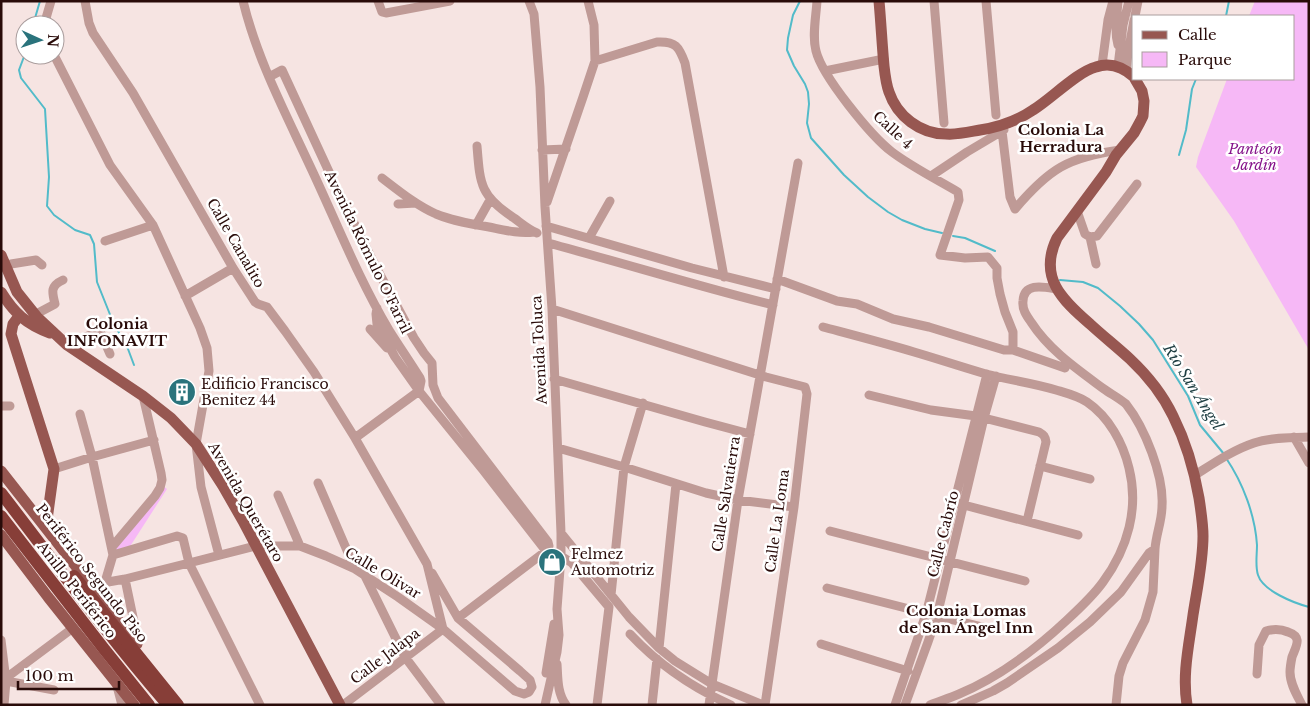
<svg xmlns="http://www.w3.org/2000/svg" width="1310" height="706" viewBox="0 0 1310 706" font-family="'Libre Baskerville',serif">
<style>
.green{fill:#f6b8f6}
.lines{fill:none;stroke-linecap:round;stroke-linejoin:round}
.stream{stroke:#52bbc9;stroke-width:2}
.minor{stroke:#bf9a96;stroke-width:9}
.major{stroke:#975751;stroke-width:11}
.highway{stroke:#873e38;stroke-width:12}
.highway-bridge{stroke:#873e38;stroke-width:12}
.labels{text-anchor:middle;stroke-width:5;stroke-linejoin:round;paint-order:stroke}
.street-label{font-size:14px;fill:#290b09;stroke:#fff}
.park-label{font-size:14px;font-style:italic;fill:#85128a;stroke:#fff}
.poi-label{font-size:14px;fill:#290b09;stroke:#fff;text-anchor:start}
.neighbourhood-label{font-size:15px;font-weight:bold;fill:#290b09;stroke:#fff}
.water-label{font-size:15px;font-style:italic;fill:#1d3d41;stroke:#fff}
</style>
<rect width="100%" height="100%" fill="#f6e4e2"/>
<path class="green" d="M1255 1H1309V350L1234 221 1196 167 1198 157 1227 79H1294V16H1249Z
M158 482 167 489 129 548 108 552 154 491Z"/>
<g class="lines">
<path class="stream" d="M800 1 793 15 788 38 787 50 794 66 805 84 808 92 809 104 807 123 811 138 844 175 868 197 888 212 902 220 925 229 942 233
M1226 16 1229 1
M33 25 40 1
M25 54 19 70 21 78 45 109 49 177 47 206 54 215 75 230 90 235 94 244 97 282 113 322 128 349 134 365
M1179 155 1186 130 1192 89 1196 79
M953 236 965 238 995 251
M1060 280 1083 282 1098 288 1120 306 1139 324 1153 340 1188 396 1200 425 1224 454
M1226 458C1243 483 1255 515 1257 545 1257 555 1255 566 1258 575 1263 591 1294 603 1309 607"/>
<path class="minor" d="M85 1 89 23 93 33 133 93 233 268 255 302 258 304 267 307 285 331 314 372 355 438 427 564 443 629
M243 1C257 59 285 112 310 166 336 221 358 278 389 330 399 346 410 362 420 378L421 381 419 391
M378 1 382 12 386 13 450 1
M529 1 534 14 540 87 545 207 552 309 561 533V556L557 609 559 635 557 652 545 705
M817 1C816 17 812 36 816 51 822 76 871 136 892 152 912 167 936 179 958 192L959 200 940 255 965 258 988 257 997 268V278L1000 294 1005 312 1013 332V350
M934 1 944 123
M986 1 996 115
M1135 16 1138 1
M44 25 51 1
M1118 45C1114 30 1117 17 1118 1
M54 55 110 165 153 225 200 328 207 348 209 371 196 444 201 487 219 555
M595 61 657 42C676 41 679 47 685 63L724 277
M1102 65 1108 20 1113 1
M1118 66 1123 25 1129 1
M1126 70 1128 53 1134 20
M825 71 884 59
M269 77 282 70 336 187 378 271 414 338 424 353 432 363 433 385 438 398 548 542 549 546 546 551 458 618
M1002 131 1010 197 1015 209C1049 169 1068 157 1120 150
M477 146C480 184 480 196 514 218 521 223 529 230 537 233
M542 150 566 149
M931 176 967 152 1004 130
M382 178C399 191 416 205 436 214 453 221 471 224 489 227 504 230 519 234 534 232
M547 202 583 97 595 61 594 25 588 1
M398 204 416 203
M1077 211 1085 234 1090 237 1097 236 1137 184
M476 225 490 200
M546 226 692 268 776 289
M1090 237 1096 264
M589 238 610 201
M105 241 153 225
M548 243C623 263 697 286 773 305
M5 266 11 264 36 260 42 265
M777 279 837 301 857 304 893 319 929 327 1004 350H1013L1065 368
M185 296 233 268
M377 308 376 314 377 324 395 357 419 391 483 470 546 551 561 556 572 563 609 607 597 705
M552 309 766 377 805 387 807 394 794 507 765 705
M37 317 40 312 55 304C52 292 50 286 63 280
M823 327C853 335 884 343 914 352 938 359 962 367 986 374 1009 380 1033 383 1056 390 1066 393 1078 396 1087 402 1109 417 1123 443 1129 468 1139 508 1128 548 1103 582 1093 596 1080 608 1067 620 1035 650 999 677 959 694 950 698 940 701 930 705
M370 329 387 348
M67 345 76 341 100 331 110 354
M554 379 705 422 750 434
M869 395 931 410 976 416 1039 432C1044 435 1045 436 1046 442L1027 521
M1 406H10
M80 414 92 457 113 555 105 582
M1294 437 1309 463
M355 438 419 391
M558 448 624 467 706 493 738 500 794 507
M1040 466 1090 479
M54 469 92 457 154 440
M1195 475C1214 463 1233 450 1254 443 1271 437 1291 438 1309 437
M318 483 355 569
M278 495 300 546
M960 504 1078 535
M830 531 1025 581
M561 533 629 617 659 648 675 661 712 684 763 705
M112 547 155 496 160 488 162 480 161 473 143 396
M113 555 177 536 183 538 189 563 260 705
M365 576 405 657 441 705
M125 579 134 622V640
M91 585 125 579 189 563 255 546H300L326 556 355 569 398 597 443 629 515 691 524 694 529 692 532 687 530 680 520 671 458 618 432 573
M827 588 937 616 991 629
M611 595 624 467 643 403
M630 634C658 664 693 688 731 705
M1 640 6 681 4 705
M821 644 908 671
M659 648 676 484
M557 664C558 678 557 693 566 705
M546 673 554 624
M1257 674 1259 645 1266 631C1273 629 1281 629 1288 632 1303 637 1296 646 1292 657 1291 662 1290 668 1290 672 1290 684 1297 695 1302 705
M6 678 73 628
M6 681 54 690
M117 686 122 705
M343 705 443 629
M652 705 657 659
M709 705 738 500 798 163
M895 705 926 614 987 374
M905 705 928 642 937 616 984 418 996 376
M961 705 993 691 1007 683 1058 648 1090 622 1121 592 1149 553 1155 549C1156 534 1162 521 1162 506 1164 476 1145 428 1126 404 1119 398 1111 394 1104 389 1077 369 1049 350 1031 322 1026 315 1022 309 1023 301 1024 282 1044 287 1057 289
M1116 705 1119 676 1123 663 1145 620 1153 592 1155 549"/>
<path class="major" d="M879 1C881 23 882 44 884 66 885 75 886 84 889 92 897 116 920 134 946 134 958 135 969 132 980 130 999 127 1017 121 1033 110 1051 99 1077 72 1096 67 1110 62 1123 67 1134 77
M1135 79 1142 91 1144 101 1143 116 1140 122 1134 133 1116 155 1106 172 1057 238C1038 277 1062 300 1090 324 1103 336 1117 347 1130 359 1147 375 1163 395 1173 416 1186 442 1194 469 1199 498 1201 511 1203 524 1203 536 1203 562 1197 589 1193 615 1189 645 1182 674 1187 705
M1 255 17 292 37 317 67 345 143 396 171 418 196 444 223 486 243 521 340 705
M1 292C14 313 26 324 50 333
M19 316 13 324 11 334 54 469 46 527
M1 471 137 644
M1 535 48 597 134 705"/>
<path class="highway" d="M1 493C56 564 109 637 168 705
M1 516 104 649 149 705"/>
<path class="highway-bridge" d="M74 576 178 705"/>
</g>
<defs>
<g id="building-disc" transform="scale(1.4375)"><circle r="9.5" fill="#2a737c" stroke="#fff"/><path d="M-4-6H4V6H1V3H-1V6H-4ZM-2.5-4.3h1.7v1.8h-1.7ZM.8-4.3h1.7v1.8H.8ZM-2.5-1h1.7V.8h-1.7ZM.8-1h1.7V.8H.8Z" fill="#fff"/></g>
<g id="shop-disc" transform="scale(1.4375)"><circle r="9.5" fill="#2a737c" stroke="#fff"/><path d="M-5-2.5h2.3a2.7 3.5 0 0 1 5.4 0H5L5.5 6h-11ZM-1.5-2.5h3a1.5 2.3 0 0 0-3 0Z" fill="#fff"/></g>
</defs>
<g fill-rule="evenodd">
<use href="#building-disc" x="182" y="392"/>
<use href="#shop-disc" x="552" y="562"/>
</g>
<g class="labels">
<g class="street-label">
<text transform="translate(893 130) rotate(43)" y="5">Calle 4</text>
<text transform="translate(236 243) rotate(60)" y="5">Calle Canalito</text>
<text transform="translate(368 252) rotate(64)" y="5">Avenida Rómulo O'Farril</text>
<text transform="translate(539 350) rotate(-93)" y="5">Avenida Toluca</text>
<text transform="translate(726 494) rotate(-81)" y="5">Calle Salvatierra</text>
<text transform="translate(246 502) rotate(60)" y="5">Avenida Querétaro</text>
<text transform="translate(777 521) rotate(-82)" y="5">Calle La Loma</text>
<text transform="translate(943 534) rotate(-76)" y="5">Calle Cabrío</text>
<text transform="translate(92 573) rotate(52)" y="5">Periférico Segundo Piso</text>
<text transform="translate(383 573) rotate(31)" y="5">Calle Olivar</text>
<text transform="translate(77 590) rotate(52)" y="5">Anillo Periférico</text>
<text transform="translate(385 656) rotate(-37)" y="5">Calle Jalapa</text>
</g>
<g class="park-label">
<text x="1255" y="154">Panteón<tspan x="1255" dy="16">Jardín</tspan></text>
</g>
<g class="poi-label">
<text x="201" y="389">Edificio Francisco<tspan x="201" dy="16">Benitez 44</tspan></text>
<text x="571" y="559">Felmez<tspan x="571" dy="16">Automotriz</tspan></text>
</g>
<g class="neighbourhood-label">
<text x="1061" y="135">Colonia La<tspan x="1061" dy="17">Herradura</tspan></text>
<text x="117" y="329">Colonia<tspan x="117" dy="17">INFONAVIT</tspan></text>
<text x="966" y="616">Colonia Lomas<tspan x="966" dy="17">de San Ángel Inn</tspan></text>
</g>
<g class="water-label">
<text transform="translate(1193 387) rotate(58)" y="5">Río San Ángel</text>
</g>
</g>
<rect width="1310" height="706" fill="none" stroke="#290b09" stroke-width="5"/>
<rect x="1132" y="15" width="162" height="65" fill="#ffffff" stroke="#a99d9d"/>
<rect x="1142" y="31" width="25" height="8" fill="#975751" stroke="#a99d9d"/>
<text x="1178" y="40" font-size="15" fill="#290b09">Calle</text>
<rect x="1142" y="52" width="25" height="15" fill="#f6b8f6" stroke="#a99d9d"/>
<text x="1178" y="65" font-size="15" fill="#290b09">Parque</text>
<g transform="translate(40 40) rotate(93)"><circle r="24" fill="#ffffff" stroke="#a99d9d"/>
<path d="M0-4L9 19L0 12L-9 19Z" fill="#2a737c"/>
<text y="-8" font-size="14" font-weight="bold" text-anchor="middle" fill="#290b09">N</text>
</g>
<path d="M18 681v8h101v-8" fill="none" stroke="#290b09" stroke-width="2.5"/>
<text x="25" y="681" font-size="15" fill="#290b09" stroke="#ffffff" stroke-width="4" paint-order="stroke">100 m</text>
</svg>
